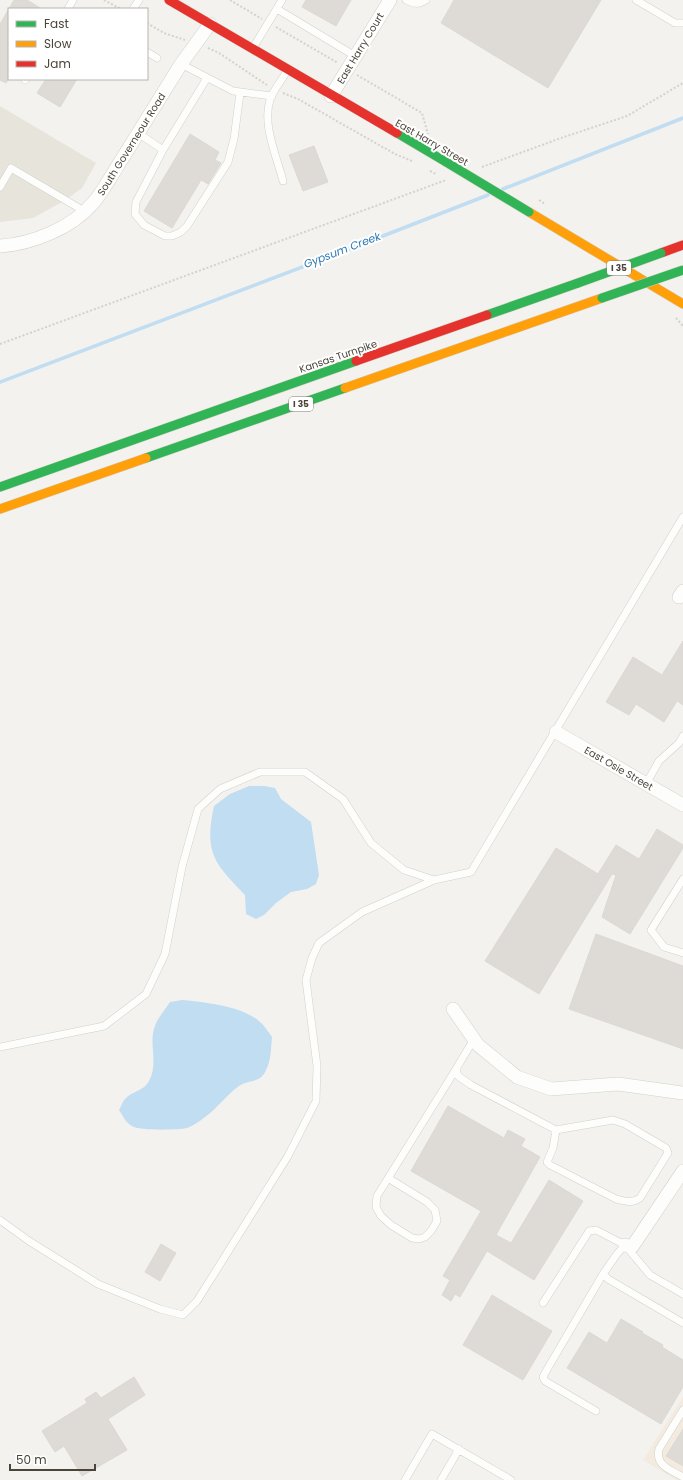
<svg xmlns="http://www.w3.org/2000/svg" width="683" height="1480" viewBox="0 0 683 1480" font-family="Poppins,sans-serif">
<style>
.residential{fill:#e7e4dc}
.commercial{fill:#f3ebdf}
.water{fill:#c0ddf1}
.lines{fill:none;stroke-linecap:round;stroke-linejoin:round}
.stream{stroke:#c0ddf1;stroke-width:3.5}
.building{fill:#dedbd6;stroke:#dcd9d4}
.lane-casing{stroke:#d2d0cb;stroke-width:8}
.street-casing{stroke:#d2d0cb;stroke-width:14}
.fast-casing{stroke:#d3cfc5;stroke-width:10}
.slow-casing{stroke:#d3cfc5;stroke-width:10}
.jam-casing{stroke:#d3cfc5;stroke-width:10}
.path{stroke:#d3d2cc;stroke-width:2;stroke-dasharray:2 2;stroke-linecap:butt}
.lane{stroke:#fdfdfc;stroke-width:7}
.street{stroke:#fdfdfc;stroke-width:13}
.fast{stroke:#30b455;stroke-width:9}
.slow{stroke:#ff9f0a;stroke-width:9}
.jam{stroke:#e5322d;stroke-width:9}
.fast-bridge-casing{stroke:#d3cfc5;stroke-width:10;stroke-linecap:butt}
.path-bridge{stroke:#d3d2cc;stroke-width:2;stroke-dasharray:2 2;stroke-linecap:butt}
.fast-bridge{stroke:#30b455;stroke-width:9}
.labels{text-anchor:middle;stroke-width:4;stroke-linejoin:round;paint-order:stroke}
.shield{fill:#fff;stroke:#817c74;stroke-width:1}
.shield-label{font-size:9px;font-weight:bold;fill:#4b4439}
.street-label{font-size:10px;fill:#4b4439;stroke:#fff}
.water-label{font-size:11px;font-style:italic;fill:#2e7ab2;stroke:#fff}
</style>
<rect width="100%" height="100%" fill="#f4f2ee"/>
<path class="residential" d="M0 106 96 163 82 188 64 201 33 218 0 222Z"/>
<path class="commercial" d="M683 1397V1480H676L643 1460Z"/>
<path class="water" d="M249 786H264L275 788 281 799 311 822 319 875 316 884 307 889 291 892 276 903 264 915 256 919 246 914 245 895C214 863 204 853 214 806L230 794Z
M182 1000C204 1002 243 1006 260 1022 265 1026 268 1032 272 1037 271 1048 271 1061 266 1070 260 1084 249 1079 239 1086 226 1095 218 1108 205 1117 200 1121 193 1126 187 1128 179 1130 139 1131 132 1126 126 1123 123 1116 119 1110 121 1107 122 1102 125 1099 132 1091 144 1091 149 1081 159 1063 148 1043 155 1026 158 1017 165 1010 170 1002Z"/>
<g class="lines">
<path class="stream" d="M503 189 683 118
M0 382 347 250 488 195"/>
</g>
<path class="building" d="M14 0H27L42 9H9V78L6 83 0 80V24Z
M306 0H351L336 26 302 7Z
M454 0H601L548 88 441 23Z
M46 79H77L60 107 37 93Z
M190 134 219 152 215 160 221 163 208 184 201 180 172 228 144 211Z
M314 146 328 182 303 191 289 155Z
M683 641V705L677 701 664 722 636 704 629 715 606 702 633 657 662 675Z
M657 829 683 845V848L630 934 602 917 616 875 612 874 539 994 485 961 556 848 598 874 616 845 639 859Z
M596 934 683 966V1049L569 1009Z
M448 1106 504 1138 508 1130 525 1139 521 1146 540 1157 496 1235 511 1243 549 1180 583 1201 534 1280 487 1251 460 1297 455 1294 451 1301 442 1295 450 1280 443 1276 481 1211 411 1171Z
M161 1244 176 1253 160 1281 145 1272Z
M492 1295 552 1331 523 1380 463 1345Z
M621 1319 643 1332 642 1333 663 1345 662 1347 683 1360V1387L661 1424 567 1368 589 1332 607 1343Z
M134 1377 145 1395 108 1419 127 1450 82 1476 64 1446 55 1452 42 1431 87 1403 85 1399 96 1392 101 1398Z
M683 1429V1466L666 1456Z"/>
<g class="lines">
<g class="lane-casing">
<path id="lane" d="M406 0C414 4 419 5 426 0
M636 0 675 23H683
M68 9 73 0
M133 9 139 0
M277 9 355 56
M253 48 282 0
M147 52 157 58
M181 64 233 91 272 96
M25 80 26 79
M138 133 163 150 207 78
M163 150 136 202 135 214 144 225 165 236H172L181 232 187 226 228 162 234 139 240 93
M283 181C277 157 262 125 270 100 273 90 282 80 287 71
M0 187 11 168 84 211
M646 784 659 761 679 743 683 736
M683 879 651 930 664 947 683 953
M474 1039 456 1069 458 1076 471 1085 556 1130 613 1120 625 1124 666 1148 668 1153 640 1198C632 1204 625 1201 616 1199L550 1165 547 1162 553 1148 556 1130
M0 1047 104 1026 146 994 165 954 182 867 198 809 220 789 260 772H305L343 799 371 843 404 870 434 880
M388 1178 427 1202 435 1210 437 1221 431 1231 425 1237 419 1239 412 1238 391 1225 381 1216 376 1207 377 1196 456 1069
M0 1220 29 1241 98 1284 160 1309 183 1315 197 1301 288 1156 316 1101 317 1066 306 980 312 958 319 943 362 912 434 880 471 872 683 517
M625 1245 617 1254 603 1274 608 1279 683 1323
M543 1303 586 1236 589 1231 596 1230 625 1245 650 1275 683 1294
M683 1410 659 1449C655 1466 671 1470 683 1477
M596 1411 545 1381 543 1377 545 1373 603 1274
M405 1480 432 1434 511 1480
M441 1480 459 1449"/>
</g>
<g class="street-casing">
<path id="street" d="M331 96 390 0
M0 246C32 244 72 228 93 203 97 199 100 193 104 188L181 64 210 24
M679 597 683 591
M556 732 683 805
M453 1009 478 1045 517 1077 551 1089 618 1084 683 1093
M625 1245 632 1247 683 1171"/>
</g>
<g class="fast-casing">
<path id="fast" d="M397 133 446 162
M487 315 578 283
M146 458 345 388
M0 487 356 361"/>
</g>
<g class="slow-casing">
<path id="slow" d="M529 212 683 304
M345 388 602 298
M0 509 146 458"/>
</g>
<g class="jam-casing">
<path id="jam" d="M169 0 397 133
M661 253 683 245
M356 361 487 315"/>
</g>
<path class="path" d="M104 0 121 9
M230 0 262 19
M147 23 164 33 185 40
M276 27 338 63
M208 48 219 53 267 85
M357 75 422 113 428 134
M283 93 298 99 395 154 412 161
M482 167 561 138 627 116 683 83
M676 318 683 326
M0 344 446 180"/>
<use href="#lane" class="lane"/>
<use href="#street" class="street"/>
<use href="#fast" class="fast"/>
<use href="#slow" class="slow"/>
<use href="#jam" class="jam"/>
<g class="fast-bridge-casing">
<path id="fast-bridge" d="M446 162 529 212
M578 283 661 253
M602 298 683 270"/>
</g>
<path class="path-bridge" d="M430 171 436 174
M539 200 545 204"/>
<use href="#fast-bridge" class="fast-bridge"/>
</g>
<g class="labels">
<g class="shield">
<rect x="607" y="261" width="24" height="14" rx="3"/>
<rect x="289" y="397" width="24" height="14" rx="3"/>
</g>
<g class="shield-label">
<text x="619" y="271">I 35</text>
<text x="301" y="407">I 35</text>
</g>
<g class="street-label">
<text transform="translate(360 48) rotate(-59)" y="4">East Harry Court</text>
<text transform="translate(432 142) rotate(30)" y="4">East Harry Street</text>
<text transform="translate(131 144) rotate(-58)" y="4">South Governeour Road</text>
<text transform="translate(338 356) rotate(-19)" y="4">Kansas Turnpike</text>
<text transform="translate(619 768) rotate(30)" y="4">East Osie Street</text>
</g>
<g class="water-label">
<text transform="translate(342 250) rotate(-21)" y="4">Gypsum Creek</text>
</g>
</g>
<rect x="8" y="8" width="140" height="72" fill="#ffffff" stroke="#b7b4b0"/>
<rect x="16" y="21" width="20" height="6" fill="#30b455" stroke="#b7b4b0"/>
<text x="44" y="28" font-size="12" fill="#4b4439">Fast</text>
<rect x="16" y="41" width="20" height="6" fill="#ff9f0a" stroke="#b7b4b0"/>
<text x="44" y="48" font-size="12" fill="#4b4439">Slow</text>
<rect x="16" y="61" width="20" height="6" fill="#e5322d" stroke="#b7b4b0"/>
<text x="44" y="68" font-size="12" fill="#4b4439">Jam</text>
<path d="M10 1464v6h85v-6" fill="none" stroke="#4b4439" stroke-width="2"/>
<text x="16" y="1464" font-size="12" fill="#4b4439" stroke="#ffffff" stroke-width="3" paint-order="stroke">50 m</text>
</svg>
